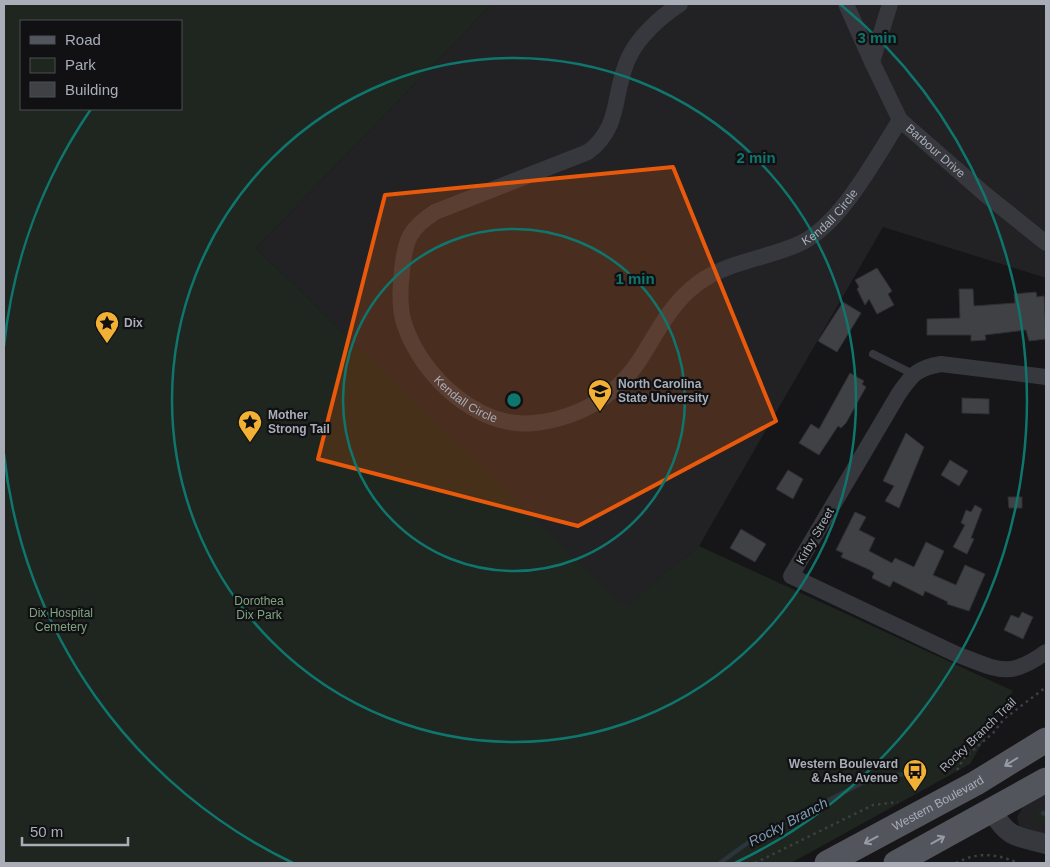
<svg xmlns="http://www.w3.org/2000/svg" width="1050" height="867" viewBox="0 0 1050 867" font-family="Arial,sans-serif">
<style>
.built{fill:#222225}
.green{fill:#1e261f;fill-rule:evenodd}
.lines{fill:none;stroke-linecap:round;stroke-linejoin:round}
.stream{stroke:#2c353c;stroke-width:4.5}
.building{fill:#404145;stroke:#303034}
.path{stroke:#3d3f44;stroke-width:2.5;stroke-dasharray:2.5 4;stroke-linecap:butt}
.service{stroke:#37383d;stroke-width:8}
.minor{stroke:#37383d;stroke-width:16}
.tertiary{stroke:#37383d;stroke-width:20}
.primary{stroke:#53555c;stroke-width:25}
.oneway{stroke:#979ba6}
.marked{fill:#e8590c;fill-opacity:0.2;stroke:#e8590c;stroke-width:4;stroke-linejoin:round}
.ring{fill:none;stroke:#0f766e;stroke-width:2.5}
.labels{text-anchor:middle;stroke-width:4.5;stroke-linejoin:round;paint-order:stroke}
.street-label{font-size:12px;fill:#a8adb8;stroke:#111113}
.poi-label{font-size:12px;font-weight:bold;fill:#a8adb8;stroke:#111113;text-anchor:start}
.park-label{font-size:12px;fill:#7fa381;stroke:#111113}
.water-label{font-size:14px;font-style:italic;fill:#7f9bb3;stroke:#111113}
.centre{fill:#0f766e;stroke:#111113;stroke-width:2.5}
.ring-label{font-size:15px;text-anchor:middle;font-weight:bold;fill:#0f766e;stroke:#111113;stroke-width:4.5;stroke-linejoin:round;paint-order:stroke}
</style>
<rect width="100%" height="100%" fill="#161618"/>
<path class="built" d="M492 4H1046V278L883 227 699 546 625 608 256 248Z
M1046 792V836L1024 830 1019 826 1017 817 1023 807Z"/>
<path class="green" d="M4 4H492L256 248 625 607 699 546 1013 691 970 764 791 863H4ZM21 21H181V109H21Z
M1046 804V825L1040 824 1035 817 1039 809Z"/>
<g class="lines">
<path class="stream" d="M1043 813 1046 814
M720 863 753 839 862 783 886 776 917 773"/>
</g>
<path class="building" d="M877 268 892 291 888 294 894 305 877 314 869 299 865 305 857 289 859 287 855 280Z
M959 289H973L974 306 1015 303 1014 294 1036 292 1037 297 1044 296 1046 339 1029 341 1026 330 985 335 986 340 971 341V335H927V319L960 318Z
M843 302 861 313 837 352 818 341Z
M850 373 864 381 862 384 866 387 846 423 841 428 838 426 819 455 799 443 811 424 819 429Z
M962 398 989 399V414L962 413Z
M906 433 924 447 899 508 885 501 894 486 883 481Z
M950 460 968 471 959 486 941 475Z
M788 470 803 479 793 499 776 489Z
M1008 497H1022V508H1009Z
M975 505 982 509 971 538 974 539 967 554 953 547 965 525 961 523 966 510 971 512Z
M855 512 866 517 859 530 875 538 869 551 892 563 895 558 914 567 926 542 944 551 933 575 956 585 965 565 985 574 969 611 947 604 948 602 925 591 923 596 893 581 890 587 872 578 874 573 870 570 841 557 843 553 836 550Z
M741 529 766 544 755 562 730 548Z
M1022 612 1033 617 1023 639 1004 630 1011 615 1019 618Z"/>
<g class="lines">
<path class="path" d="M957 770 964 758 993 733 1004 719 1046 687
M755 863 873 805 898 802
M956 863C978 852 995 853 1018 863"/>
<path class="service" d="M873 354 913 374"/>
<g class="minor">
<path id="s1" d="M680 4C660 17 638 37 628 59 612 95 622 126 588 152L435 212C409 229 405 240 402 271 400 288 399 310 405 326 422 376 478 429 534 423 581 418 620 394 644 353 660 327 672 303 697 284 727 261 767 259 801 243 842 223 876 157 900 120"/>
<path id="s2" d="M846 4 872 62 900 120 986 195 1046 243"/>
<path d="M872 62 890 4"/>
<path d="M1046 377 941 364C916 368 911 376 898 395L791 576 956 654C997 669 1008 680 1046 652"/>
</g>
<path class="tertiary" d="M992 811C1009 839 1016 836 1046 844"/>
<g class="primary">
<path id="s3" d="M827 863 976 783 1046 740"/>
<path d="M896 863 1046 780"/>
</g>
</g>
<defs><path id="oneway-shaft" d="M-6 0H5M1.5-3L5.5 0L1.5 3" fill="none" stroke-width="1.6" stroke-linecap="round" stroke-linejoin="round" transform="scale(1.25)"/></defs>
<g class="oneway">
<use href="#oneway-shaft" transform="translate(1011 762) rotate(148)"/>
<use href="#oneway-shaft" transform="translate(871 840) rotate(152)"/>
<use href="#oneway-shaft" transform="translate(938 840) rotate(-29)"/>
</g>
<path class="marked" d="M673 167 776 421 578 526 318 459 385 195Z"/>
<g class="ring">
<circle cx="514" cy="400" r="171"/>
<circle cx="514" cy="400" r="342"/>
<path d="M293 863A513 513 0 0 1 4 454M4 346A513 513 0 0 1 91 109M840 4A513 513 0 0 1 735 863"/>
</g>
<defs>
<g id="sight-pin" transform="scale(1.25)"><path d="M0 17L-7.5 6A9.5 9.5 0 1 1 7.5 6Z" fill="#f2b134" stroke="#111113"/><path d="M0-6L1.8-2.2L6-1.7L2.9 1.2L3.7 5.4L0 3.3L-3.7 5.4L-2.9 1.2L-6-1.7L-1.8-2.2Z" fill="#111"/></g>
<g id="university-pin" transform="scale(1.25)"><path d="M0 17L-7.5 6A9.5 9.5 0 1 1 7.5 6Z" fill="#f2b134" stroke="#111113"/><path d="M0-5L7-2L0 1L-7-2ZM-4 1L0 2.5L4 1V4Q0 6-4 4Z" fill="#111"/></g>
<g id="bus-pin" transform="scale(1.25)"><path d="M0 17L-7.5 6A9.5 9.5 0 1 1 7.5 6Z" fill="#f2b134" stroke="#111113"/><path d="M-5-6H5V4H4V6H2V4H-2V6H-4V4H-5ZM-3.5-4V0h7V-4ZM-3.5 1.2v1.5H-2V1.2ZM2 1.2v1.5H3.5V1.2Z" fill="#111"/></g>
</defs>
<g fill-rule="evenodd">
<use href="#sight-pin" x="107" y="323"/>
<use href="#university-pin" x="600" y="391"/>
<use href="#sight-pin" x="250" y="422"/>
<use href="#bus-pin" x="915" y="771"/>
</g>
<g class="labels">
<g class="street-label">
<text dy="4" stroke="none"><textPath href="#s2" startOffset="175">Barbour Drive</textPath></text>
<text dy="4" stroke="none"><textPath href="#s1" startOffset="1018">Kendall Circle</textPath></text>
<text dy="4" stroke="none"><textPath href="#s1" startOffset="569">Kendall Circle</textPath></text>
<text transform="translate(815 536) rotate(-60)" y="4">Kirby Street</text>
<text transform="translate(978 735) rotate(-44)" y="4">Rocky Branch Trail</text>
<text dy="4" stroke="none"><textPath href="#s3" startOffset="126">Western Boulevard</textPath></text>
</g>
<g class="poi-label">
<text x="124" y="327">Dix</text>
<text x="618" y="388">North Carolina<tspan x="618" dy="14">State University</tspan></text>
<text x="268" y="419">Mother<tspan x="268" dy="14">Strong Tail</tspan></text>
<text x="898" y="768" text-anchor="end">Western Boulevard<tspan x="898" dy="14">&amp; Ashe Avenue</tspan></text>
</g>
<g class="park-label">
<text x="259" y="605">Dorothea<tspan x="259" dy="14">Dix Park</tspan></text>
<text x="61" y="617">Dix Hospital<tspan x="61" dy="14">Cemetery</tspan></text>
</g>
<g class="water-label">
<text transform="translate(788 822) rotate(-28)" y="5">Rocky Branch</text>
</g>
</g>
<circle cx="514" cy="400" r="8" class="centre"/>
<g class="ring-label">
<text x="877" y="43">3 min</text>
<text x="756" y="163">2 min</text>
<text x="635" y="284">1 min</text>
</g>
<rect width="1050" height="867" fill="none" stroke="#a8adb8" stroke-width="10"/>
<rect x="20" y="20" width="162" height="90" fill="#111113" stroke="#4d4f55"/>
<rect x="30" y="36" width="25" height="8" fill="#53555c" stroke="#4d4f55"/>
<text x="65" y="45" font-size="15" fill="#a8adb8">Road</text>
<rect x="30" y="58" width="25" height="15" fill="#1e261f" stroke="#4d4f55"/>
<text x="65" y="70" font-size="15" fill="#a8adb8">Park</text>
<rect x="30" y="82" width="25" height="15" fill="#404145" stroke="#4d4f55"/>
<text x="65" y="95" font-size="15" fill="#a8adb8">Building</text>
<path d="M22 837v8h106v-8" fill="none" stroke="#a8adb8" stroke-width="2.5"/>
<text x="30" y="837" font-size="15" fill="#a8adb8" stroke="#111113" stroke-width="4" paint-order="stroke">50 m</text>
</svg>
